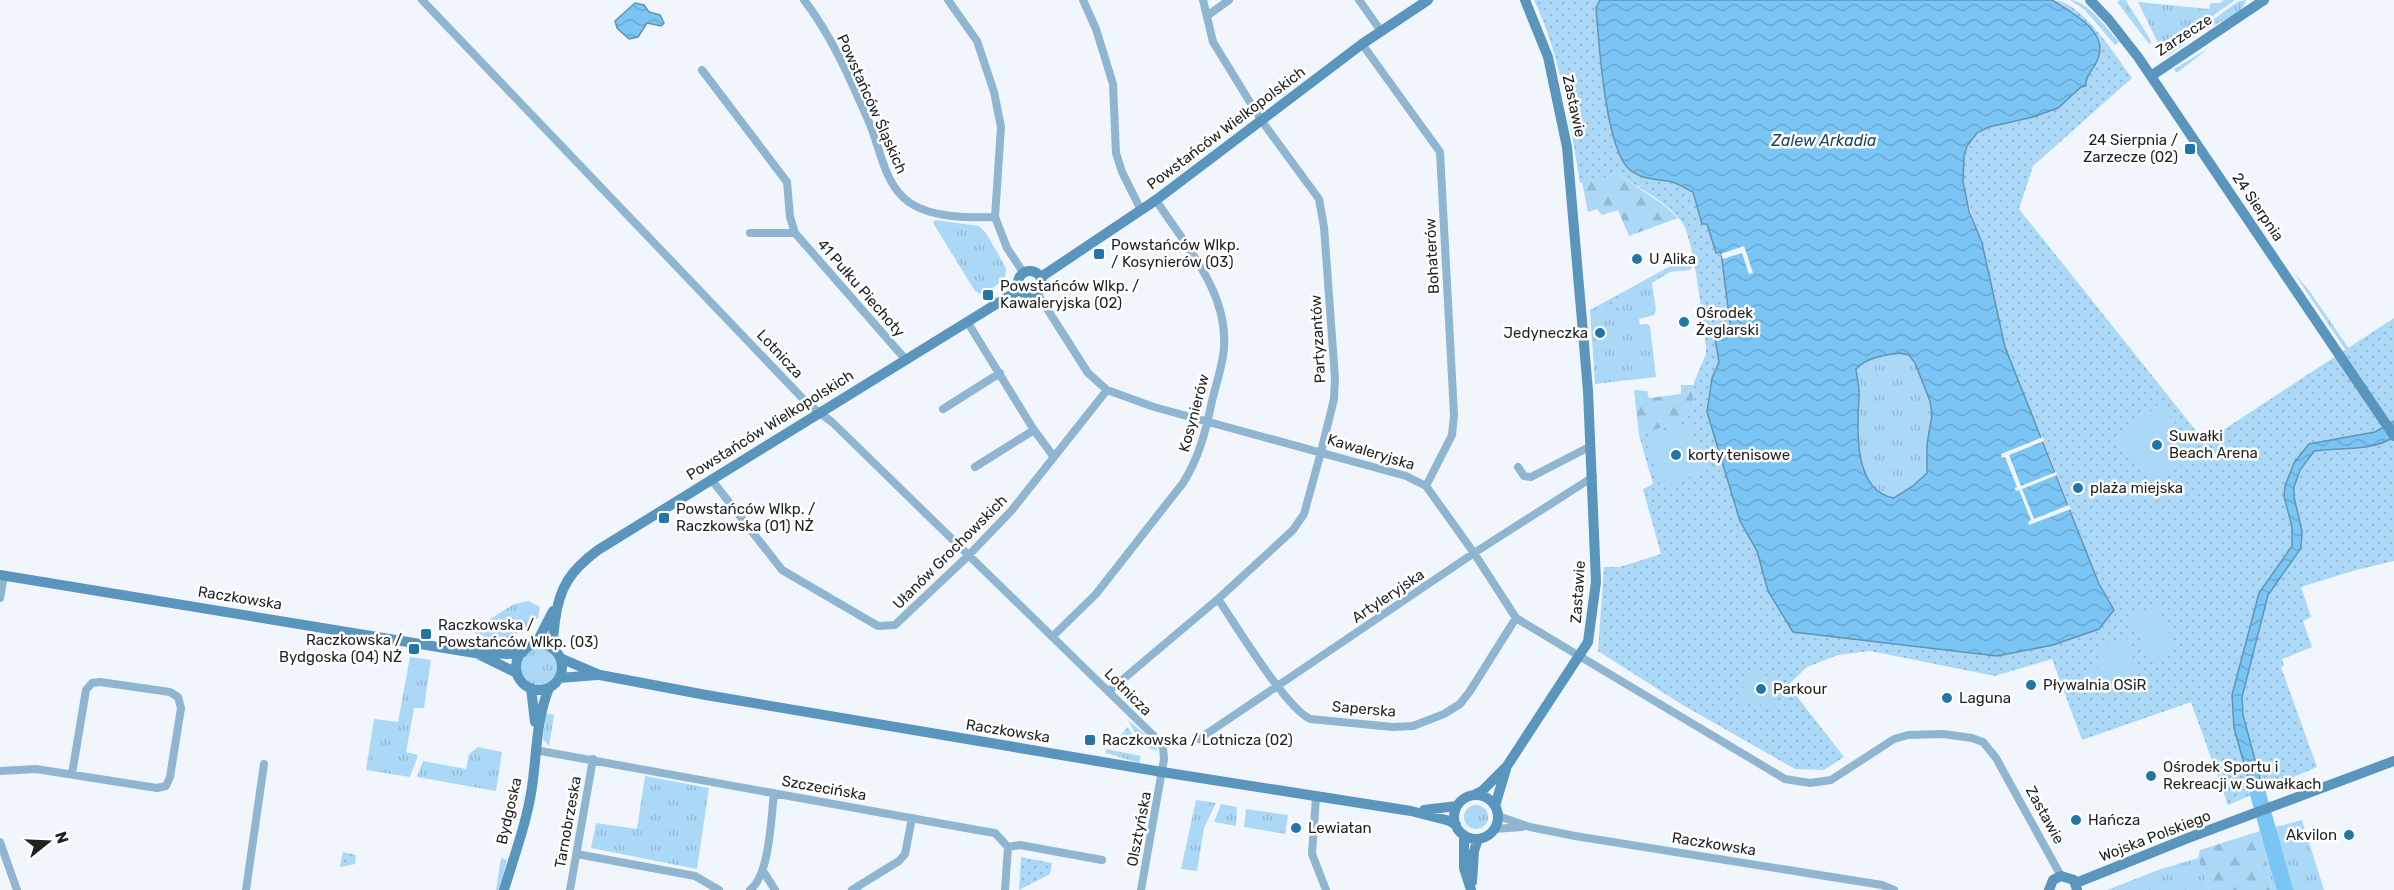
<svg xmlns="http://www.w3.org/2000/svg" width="2394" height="890" viewBox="0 0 2394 890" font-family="Rubik,sans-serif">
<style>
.grass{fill:url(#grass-tufts)}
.forest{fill:url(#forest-firs)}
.park{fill:url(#park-dots)}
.garden{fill:#acd8f7}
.water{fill:url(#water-waves);stroke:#5f94b6;stroke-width:1.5;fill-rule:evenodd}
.pier{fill:#f0f6fb}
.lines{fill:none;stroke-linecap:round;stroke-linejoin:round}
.river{stroke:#7bc5f5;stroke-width:16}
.street{stroke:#8fb5d0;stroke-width:8}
.secondary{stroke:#5995bc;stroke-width:10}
.poi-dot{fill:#2276a6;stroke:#fff;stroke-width:2}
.labels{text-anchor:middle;stroke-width:5;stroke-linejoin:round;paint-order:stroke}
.street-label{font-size:15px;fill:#1f2123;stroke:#fff}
.poi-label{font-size:15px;fill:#1f2123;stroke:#fff;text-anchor:start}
.water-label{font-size:16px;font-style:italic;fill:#1f4761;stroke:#fff}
</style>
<defs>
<pattern id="grass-tufts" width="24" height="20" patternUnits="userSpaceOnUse" patternTransform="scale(1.5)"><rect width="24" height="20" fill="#acd8f7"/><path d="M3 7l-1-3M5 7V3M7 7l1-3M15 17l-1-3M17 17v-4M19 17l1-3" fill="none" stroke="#94b9d3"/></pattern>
<pattern id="forest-firs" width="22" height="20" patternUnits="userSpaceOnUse" patternTransform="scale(1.5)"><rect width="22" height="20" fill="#acd8f7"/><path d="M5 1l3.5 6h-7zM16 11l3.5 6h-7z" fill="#94b9d3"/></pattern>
<pattern id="park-dots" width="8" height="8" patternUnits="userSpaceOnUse" patternTransform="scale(1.5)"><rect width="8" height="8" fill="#acd8f7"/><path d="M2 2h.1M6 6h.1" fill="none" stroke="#94b9d3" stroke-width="1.8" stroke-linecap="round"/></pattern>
<pattern id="water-waves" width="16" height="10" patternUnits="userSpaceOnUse" patternTransform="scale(1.5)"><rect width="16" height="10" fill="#7bc5f5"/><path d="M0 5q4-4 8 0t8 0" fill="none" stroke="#6aa9d2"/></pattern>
</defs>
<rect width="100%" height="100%" fill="#f0f6fb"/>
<path class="grass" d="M2070 0C2087 0 2108 30 2119 42L2115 45 2085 10Z
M2120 0H2126C2134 15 2143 26 2151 41L2150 45 2117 2Z
M2224 0H2235L2164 51 2161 49 2138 2 2209 9 2211 3H2220Z
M2246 0C2242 17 2214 23 2201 32 2189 40 2178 49 2166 57L2165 54 2239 1Z
M2209 48 2178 72H2176L2174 69Z
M935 220 979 226 986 233 1006 268 1005 279 983 295 975 291 933 223Z
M1689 256 1692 267 1690 270 1670 272 1652 283 1656 310 1654 315 1639 319 1640 325 1647 324 1650 326 1656 377 1595 384 1590 310Z
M2294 273 2308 289 2354 356 2351 358Z
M1900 353 1909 355 1915 363 1930 401 1932 415 1927 444V473L1913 486 1894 498C1852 491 1858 429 1859 397 1860 388 1857 378 1856 369 1867 357 1885 355 1900 353Z
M529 601 540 607 538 618 513 636 511 642 483 638V635L477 636 474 632 476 628 514 604Z
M516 667a23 23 0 1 1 46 0a23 23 0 1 1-46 0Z
M410 657 431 660 424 708H414L406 752 418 755 410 777 366 770 374 719 398 722Z
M546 713 554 715 549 746 543 739Z
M1128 720 1154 742 1158 751 1142 746Z
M1128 727 1138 745 1137 748 1112 745Z
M478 747 502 752 496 791 417 777 423 761 466 769 469 754Z
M1106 749 1141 756 1139 763 1106 753Z
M645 776 709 788 697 869 591 848 596 823 637 829Z
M1196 800 1216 803 1204 828 1197 871 1181 869Z
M1221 804 1237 807 1236 826 1214 822Z
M1464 817a12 12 0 1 1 24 0a12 12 0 1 1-24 0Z
M1246 809 1288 815 1285 834 1244 827Z
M2302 820 2324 890H2272L2260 831Z
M501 858 507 860 499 890H496Z
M2198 858 2209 890H2107L2161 869Z"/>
<path class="forest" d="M1618 174 1665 206 1678 218 1629 236 1618 210 1602 215 1597 209 1588 212 1582 182Z
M1681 385H1694L1693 409 1686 420 1639 435 1634 390 1647 391 1649 398 1681 394Z
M2260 831 2272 890H2209L2198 858 2200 850Z"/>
<path class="park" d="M1534 0H1600L1596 8C1599 42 1605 147 1629 169 1640 179 1654 179 1668 181 1676 182 1685 188 1693 192L1702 223H1707L1716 253 1721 252 1731 331 1714 333 1719 362 1712 378 1734 500 1740 521 1757 551 1768 591 2053 645 2098 629 2114 610 2099 584C2080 534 2061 484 2041 435 2029 406 2014 377 2005 347 1995 314 1992 278 1982 245 1973 215 1959 189 1964 157 1970 115 2031 125 2059 107 2072 98 2083 83 2092 70 2115 33 2080 18 2052 0 2081 0 2116 56 2132 78L2033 166 2019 209 2205 442 2394 318V561L2356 570 2301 587 2311 617 2303 621 2312 647 2282 659 2284 666 2281 667 2317 767 2228 805 2191 702 2082 740 2052 659 1995 676 1870 651 1838 655 1807 667 1788 685 1844 757 1824 770 1795 769 1681 704 1598 651 1604 567H1620L1661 554 1643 489 1653 484 1639 435 1686 419 1693 409 1694 382 1706 354V347C1702 321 1695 239 1681 221 1666 201 1638 188 1618 174L1580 183C1570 121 1561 57 1534 0Z
M1620 294 1623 312 1606 314 1605 302Z
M343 852 356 855 355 864 340 867Z
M1021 857 1052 863 1050 874 1019 890Z"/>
<path class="garden" d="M2159 404 2198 451 2156 486 2117 440Z
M1690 423 1707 471 1661 487 1645 438Z
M2156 605 2177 648 2151 661 2130 618Z
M2128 639 2139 681 2093 694 2086 672 2102 667 2097 648Z
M1747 671 1782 679 1773 708 1740 699Z"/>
<path class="water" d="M1600 0H2052C2072 13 2111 32 2097 61 2093 70 2085 76 2086 86L2081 87 2058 108 2033 117 1989 127 1977 133 1967 146 1964 156 1963 182 1969 211 1982 243 2005 347 2099 584 2114 610 2099 629 2053 645 1997 656 1793 632 1768 591 1757 551 1740 521 1707 412 1712 378 1719 362 1714 333 1731 331 1721 252 1716 253 1707 224H1702L1693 192C1685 188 1676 182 1668 181 1654 179 1640 179 1629 169 1605 147 1599 42 1596 8ZM1900 353 1909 355 1915 363 1930 401 1932 415 1927 444V473L1913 486 1894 498C1853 491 1857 429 1859 397 1860 389 1857 378 1856 369 1867 357 1885 355 1900 353Z
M635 3 644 5 649 12 660 15 664 23 661 26 647 23 638 37 629 39 617 28 615 21Z
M2394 421V437C2371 452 2341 447 2314 451L2300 470 2294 487V497L2302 531 2301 548 2268 595 2242 697 2243 715 2268 809 2258 813 2234 728 2232 695 2259 593 2292 546V527L2284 496 2285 486 2294 463 2309 444 2375 432Z"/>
<path class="pier" d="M1744 246 1753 273 1749 274 1742 253 1723 259 1721 254Z
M2043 437 2044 441 2009 455 2021 486 2056 472 2057 475 2022 489 2034 519 2069 505 2071 509 2029 525 2028 522 2031 520 2019 490 2016 491 2014 488 2017 487 2005 457 2002 458 2001 454Z"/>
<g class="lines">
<path class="river" d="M2258 794 2285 890"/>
<path class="street" d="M422 0 808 404 832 422 1156 738 1163 748 1164 759 1141 890
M804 0C832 36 851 81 869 122 881 150 884 185 910 203 933 218 969 218 995 217
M948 0 977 41 994 92 1001 127 995 217 1007 248 1023 272
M1083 0 1096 29 1113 84 1116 153 1122 172 1141 210
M1359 0 1381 31
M1207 16 1229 0
M1362 44 1440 152 1454 415 1452 435 1426 486
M702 70 787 182 790 217 795 233 906 360
M750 233H795
M1037 293 1088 373 1107 390 1154 407 1406 476 1426 486 1474 553 1516 618 1785 779 1810 783 1831 780 1894 739 1908 735 1943 734 1972 738 1983 742 1996 758 2061 876
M968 323 1034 430 1054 457
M943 409 1000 373
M975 467 1034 430
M1518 467 1524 476 1531 477 1591 446
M711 479 782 570 878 626 895 625 968 556 1012 510 1107 390
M0 598 4 576
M1218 599C1236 625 1285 707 1310 719L1393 727 1413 726 1444 714 1460 704 1470 691 1516 618
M1052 637 1096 594 1183 483C1199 458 1206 430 1212 401 1216 384 1223 365 1224 347 1228 291 1184 244 1156 200
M1109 691 1218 599 1293 530 1304 514 1321 452 1334 399 1335 378 1324 227 1319 199 1261 120 1213 42 1203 0
M1199 739 1474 553 1593 477
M535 750 977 830 995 833 1008 847 1020 845 1102 860
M0 771 36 769 157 788 166 786 170 777 181 708 178 697 170 692 100 682 92 683 86 690 72 774
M1316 797 1312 854 1326 890
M1498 816 1530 827 1575 836 1882 885 1894 890
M1494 829 1522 827
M0 842 17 890
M577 854 695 876 719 890
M763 871 775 890
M246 890 264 764
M570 890 593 759
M750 890C770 875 771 817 774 793
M852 890 899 861 905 854 912 818
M1005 890 1008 847"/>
<path class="secondary" d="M2090 0 2109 20 2138 57 2394 436
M2151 76 2264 0
M1018 283a12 12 0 1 1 24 0a12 12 0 1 1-24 0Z
M1041 277 1156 200 1362 44 1428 0
M0 575 475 653 514 654 523 652
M536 644 553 611
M516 667a23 23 0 1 1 46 0a23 23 0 1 1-46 0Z
M553 649C552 639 554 631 555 621 559 587 571 570 598 550L1019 290
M478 654 517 673
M560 658 600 675 706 695 1162 772 1411 811 1450 821 1456 825
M559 678 597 675
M531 688 535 722
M1474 795 1482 791 1507 766 1588 642 1596 582 1588 391 1567 147 1548 57 1525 0
M1454 817a22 22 0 1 1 44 0a22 22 0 1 1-44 0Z
M1495 806 1506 769
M1424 810 1457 806
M1464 835V868L1471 890
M1472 882 1474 851 1478 839
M2076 883 2188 838 2394 761
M504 890C514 856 527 822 532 787 537 753 536 720 549 688
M2049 890 2053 880 2061 876 2074 880 2077 890"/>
</g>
<g class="poi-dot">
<rect x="2184" y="143" width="12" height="12" rx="3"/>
<rect x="1093" y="248" width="12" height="12" rx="3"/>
<circle cx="1637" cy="259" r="6"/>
<rect x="982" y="289" width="12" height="12" rx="3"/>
<circle cx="1684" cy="322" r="6"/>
<circle cx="1600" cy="333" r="6"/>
<circle cx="2157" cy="445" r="6"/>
<circle cx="1676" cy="455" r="6"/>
<circle cx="2078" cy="488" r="6"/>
<rect x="658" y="512" width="12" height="12" rx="3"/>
<rect x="420" y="628" width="12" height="12" rx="3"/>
<rect x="408" y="643" width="12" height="12" rx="3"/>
<circle cx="2031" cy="685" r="6"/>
<circle cx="1761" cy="689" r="6"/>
<circle cx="1947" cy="698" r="6"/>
<rect x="1084" y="734" width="12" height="12" rx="3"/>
<circle cx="2151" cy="776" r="6"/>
<circle cx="2076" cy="820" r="6"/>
<circle cx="1296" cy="828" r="6"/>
<circle cx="2349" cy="835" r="6"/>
</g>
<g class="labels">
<g class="street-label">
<text transform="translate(2184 35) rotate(-33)" y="5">Zarzecze</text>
<text transform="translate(872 104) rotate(66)" y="5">Powstańców Śląskich</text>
<text transform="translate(1574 106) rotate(78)" y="5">Zastawie</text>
<text transform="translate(1226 128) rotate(-37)" y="5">Powstańców Wielkopolskich</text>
<text transform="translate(2258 207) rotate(56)" y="5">24 Sierpnia</text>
<text transform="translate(1432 256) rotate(-93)" y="5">Bohaterów</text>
<text transform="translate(861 288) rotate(49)" y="5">41 Pułku Piechoty</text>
<text transform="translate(1318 339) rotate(-93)" y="5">Partyzantów</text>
<text transform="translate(780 354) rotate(47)" y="5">Lotnicza</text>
<text transform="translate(1194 413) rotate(-75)" y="5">Kosynierów</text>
<text transform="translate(770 425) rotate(-32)" y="5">Powstańców Wielkopolskich</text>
<text transform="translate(1371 452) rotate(17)" y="5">Kawaleryjska</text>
<text transform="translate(950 552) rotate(-45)" y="5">Ułanów Grochowskich</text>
<text transform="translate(1578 592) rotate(-86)" y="5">Zastawie</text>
<text transform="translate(1388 596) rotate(-34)" y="5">Artyleryjska</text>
<text transform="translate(240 598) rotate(9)" y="5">Raczkowska</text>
<text transform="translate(1128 692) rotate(45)" y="5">Lotnicza</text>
<text transform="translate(1364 709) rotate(5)" y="5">Saperska</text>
<text transform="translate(1008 731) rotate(9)" y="5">Raczkowska</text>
<text transform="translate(824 788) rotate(10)" y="5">Szczecińska</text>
<text transform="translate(509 811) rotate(-77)" y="5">Bydgoska</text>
<text transform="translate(2045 815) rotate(61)" y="5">Zastawie</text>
<text transform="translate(568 822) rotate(-80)" y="5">Tarnobrzeska</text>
<text transform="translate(1139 829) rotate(-79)" y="5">Olsztyńska</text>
<text transform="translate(2155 836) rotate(-21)" y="5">Wojska Polskiego</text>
<text transform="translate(1714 844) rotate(9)" y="5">Raczkowska</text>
</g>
<g class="poi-label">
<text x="2178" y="145" text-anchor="end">24 Sierpnia /<tspan x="2178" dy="17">Zarzecze (02)</tspan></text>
<text x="1111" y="250">Powstańców Wlkp.<tspan x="1111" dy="17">/ Kosynierów (03)</tspan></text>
<text x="1649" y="264">U Alika</text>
<text x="1000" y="291">Powstańców Wlkp. /<tspan x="1000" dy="17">Kawaleryjska (02)</tspan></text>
<text x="1696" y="318">Ośrodek<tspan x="1696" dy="17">Żeglarski</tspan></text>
<text x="1588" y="338" text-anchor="end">Jedyneczka</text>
<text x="2169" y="441">Suwałki<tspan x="2169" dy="17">Beach Arena</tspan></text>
<text x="1688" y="460">korty tenisowe</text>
<text x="2090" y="493">plaża miejska</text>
<text x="676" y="514">Powstańców Wlkp. /<tspan x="676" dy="17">Raczkowska (01) NŻ</tspan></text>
<text x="438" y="630">Raczkowska /<tspan x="438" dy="17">Powstańców Wlkp. (03)</tspan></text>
<text x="402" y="645" text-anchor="end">Raczkowska /<tspan x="402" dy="17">Bydgoska (04) NŻ</tspan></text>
<text x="2043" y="690">Pływalnia OSiR</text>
<text x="1773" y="694">Parkour</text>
<text x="1959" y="703">Laguna</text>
<text x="1102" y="745">Raczkowska / Lotnicza (02)</text>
<text x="2163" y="772">Ośrodek Sportu i<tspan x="2163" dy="17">Rekreacji w Suwałkach</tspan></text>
<text x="2088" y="825">Hańcza</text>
<text x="1308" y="833">Lewiatan</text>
<text x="2337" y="840" text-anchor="end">Akvilon</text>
</g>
<g class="water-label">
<text x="1824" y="146">Zalew Arkadia</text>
</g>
</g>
<g transform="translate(48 842) rotate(72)" stroke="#ffffff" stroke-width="4.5" paint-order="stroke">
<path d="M0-4.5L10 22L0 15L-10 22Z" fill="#1f2123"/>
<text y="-9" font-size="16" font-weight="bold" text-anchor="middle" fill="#1f2123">N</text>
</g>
</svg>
